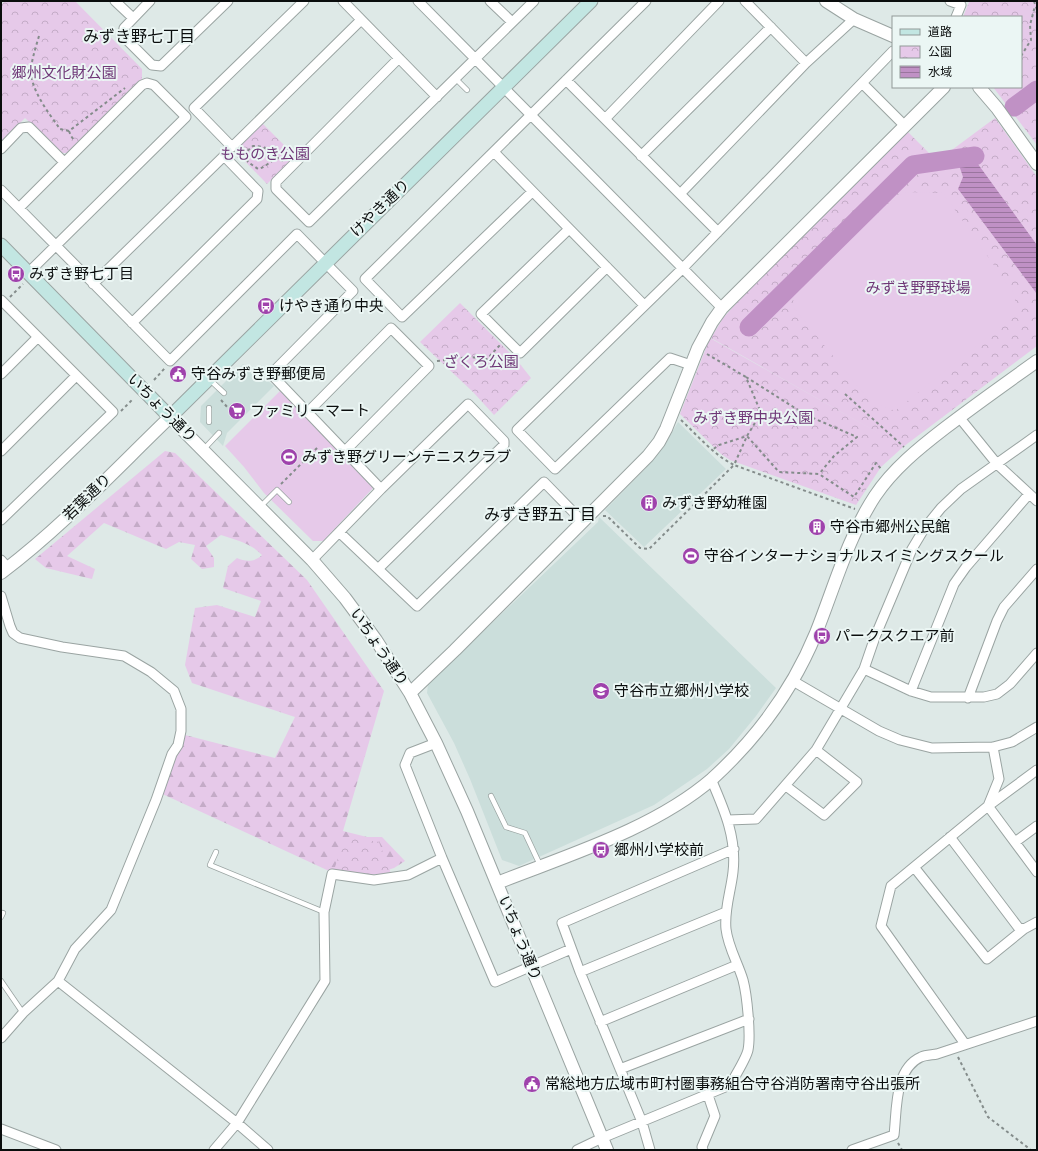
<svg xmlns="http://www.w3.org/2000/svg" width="1038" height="1151" viewBox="0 0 1038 1151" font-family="'Alegreya Sans','Noto Sans JP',sans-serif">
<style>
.built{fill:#cbdedb}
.forest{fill:url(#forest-firs)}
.park{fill:url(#park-crowns)}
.pitch{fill:#e6c9e9}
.water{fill:url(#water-rules)}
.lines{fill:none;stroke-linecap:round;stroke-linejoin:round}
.river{stroke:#c091c5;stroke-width:19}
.service-casing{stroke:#9aa4a2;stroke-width:6}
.minor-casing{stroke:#9aa4a2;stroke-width:11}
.tertiary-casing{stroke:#9aa4a2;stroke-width:14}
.secondary-casing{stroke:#9aa4a2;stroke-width:15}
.path{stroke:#848c8b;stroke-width:2;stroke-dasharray:3 3;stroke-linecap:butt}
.service{stroke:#fff;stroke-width:4.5}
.minor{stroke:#fff;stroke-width:9}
.tertiary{stroke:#fff;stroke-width:12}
.secondary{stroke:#c2e6e2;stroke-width:13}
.labels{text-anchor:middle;stroke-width:4;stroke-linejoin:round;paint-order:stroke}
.park-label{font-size:15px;fill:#6f3777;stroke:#ebf6f4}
.street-label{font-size:15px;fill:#0a0d0d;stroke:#ebf6f4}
.poi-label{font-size:15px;fill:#0a0d0d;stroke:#ebf6f4;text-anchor:start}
.neighbourhood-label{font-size:16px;fill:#0a0d0d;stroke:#ebf6f4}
</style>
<defs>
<pattern id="forest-firs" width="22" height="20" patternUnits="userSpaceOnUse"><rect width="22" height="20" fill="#e6c9e9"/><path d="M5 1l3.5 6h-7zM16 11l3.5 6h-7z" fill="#c4abc7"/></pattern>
<pattern id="park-crowns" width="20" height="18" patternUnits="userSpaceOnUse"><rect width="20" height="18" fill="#e6c9e9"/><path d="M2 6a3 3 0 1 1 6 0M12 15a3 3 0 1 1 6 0" fill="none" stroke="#c4abc7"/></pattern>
<pattern id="water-rules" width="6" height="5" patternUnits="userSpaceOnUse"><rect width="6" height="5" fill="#c091c5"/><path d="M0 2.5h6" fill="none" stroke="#9a759e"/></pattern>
</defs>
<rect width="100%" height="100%" fill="#dee9e7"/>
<path class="built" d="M243 364 252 374V378L256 382 267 380 274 386 227 433 223 446 200 422 201 406Z
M678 422 726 469 644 547 605 510 645 469 664 446Z
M599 517 776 688 756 716 729 749 707 769 654 805 519 866 502 860 470 779 454 743 427 693 428 684 598 522Z"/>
<path class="forest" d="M165 451 175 453 307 580 384 691 343 831 367 837H382L405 861 394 868 366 877 329 871 156 791 185 735 275 758 295 717 192 683 185 665 195 608 217 605 255 617 261 601 223 588 228 566 237 558C246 562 255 562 262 555 251 543 236 540 221 535L206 546 214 558V567L202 569 191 559 195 545 179 542 166 549 104 523 67 556 95 569 92 579 46 568 35 559Z"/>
<path class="park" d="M5 1H75L142 69V79L67 153H62L25 118 1 142V5Z
M968 1H1037V145L993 87H1021V17H963L969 2Z
M995 118 1037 177V346L903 447 711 338 723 318 742 297 908 132 937 161Z
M262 123 295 156 267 184 235 151Z
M460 303 516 359 531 378 494 415 473 392 420 342Z
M710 338 903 447 881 467 856 505 730 460 721 454 680 414Z
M345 837 379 842 392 876 334 870Z"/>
<path class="pitch" d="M904 192 943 193 1015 295V315L895 411 869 400 793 307 794 287Z
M280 391 374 487 323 541H313L264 493 244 467 225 446Z"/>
<path class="water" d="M975 160 1037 245V294L958 189 963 177 958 162Z"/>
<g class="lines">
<path class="river" d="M1014 107 1037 90
M749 327 913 165 975 156"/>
<g class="service-casing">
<path id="service" d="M455 78 467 90
M209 379 224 393
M209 422V408
M203 450 219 433
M260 507 277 490 289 502
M491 796 506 827 525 833 540 865
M216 852 210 865 324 912
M1 917 3 913
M1 981 23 1013"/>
</g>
<g class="minor-casing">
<path id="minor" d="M115 1 133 18
M150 1 124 28 123 36 152 65 161 66 228 1
M304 1 194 108 232 147 361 20
M343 1 437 97
M418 1 722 308
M490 1 512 22
M745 1 806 63
M950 1 961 5 956 17
M399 58 276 182V189L309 222 534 1
M566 80 718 232
M862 83 905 126
M605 119 719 1
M1 149 21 128 29 127 64 162
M494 152 644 305
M641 156 771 27
M1 190 170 361 297 234 353 291 271 374 381 489
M532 192 402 317 365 279 646 1
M680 194 806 63 854 19
M19 208 142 85 147 83 154 85 186 117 28 273
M569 229 481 314 520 353 607 267
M93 284 224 156 258 191 257 199 132 323
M1 300 113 412 1 520
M691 365 670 358 555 469 517 430 682 269 893 51
M1 374 38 337
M308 412 391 328 429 366 345 451
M959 417 997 464 1037 501
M1 451 76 376
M339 532 417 606 544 482 583 522
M1 560 8 568
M312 560 381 489 468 404 504 441V445L378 569
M1 596 10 626 13 633 20 638 62 647 124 656 151 672 174 691 181 709V731L178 745 172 754 156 800 111 910 75 949 58 981 23 1013 1 1038
M864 669 911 691 931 697H984L997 694 1010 684 1037 653
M793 681 879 731 900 740 932 748 993 747 1012 742 1037 727
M911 691 954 584 966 567 1029 494
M968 698 997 621 1004 607 1037 569
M436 743 410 753 405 765 442 858 495 982 571 949
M1037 770 988 806 1037 872
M786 786 824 815 857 782 816 750
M728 820 756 819 816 750 864 669 875 637 912 549 924 529 941 508 961 489 1037 435
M950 837 1018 927 1024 929
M1015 842 1037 826
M914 867 987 959 1024 929 1037 922
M580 972 726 912
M58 981 237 1123 268 1150
M600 1022 737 965
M965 1044 881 926 891 886 988 806 999 779 993 747
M620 1069 749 1019
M1 1129 56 1150
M214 1150 237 1123 325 981 324 912 332 874 374 880 408 875 442 858
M577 1150 602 1138 730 1085C735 1076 746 1059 748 1050 751 1035 747 995 743 980 738 963 728 947 726 929 724 909 731 891 733 872 737 838 724 809 711 779
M650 1150 642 1122 580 972 562 923 734 849
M703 1150 702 1147 715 1116 708 1095
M852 1150 894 1135C897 1110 894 1069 921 1057 926 1055 932 1055 937 1054L1037 1021"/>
</g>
<g class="tertiary-casing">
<path id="tertiary" d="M826 1 854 19 893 36
M979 87 997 108 1037 164
M1 573C62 527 115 470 170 417L312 560 345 598 376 640 410 693 436 743 467 811 607 1150
M410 693 455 650 648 456 659 442 666 429 698 348 712 322 722 308 944 87
M497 883C568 855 654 829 712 779 757 738 793 689 816 633 834 588 848 537 875 496 893 469 919 448 945 428 975 405 1006 383 1037 361"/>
</g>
<g class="secondary-casing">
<path id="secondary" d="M1 245 170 417 591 1"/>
</g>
<path class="path" d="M1034 1 1037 10
M39 36C36 46 33 56 31 67 29 88 48 112 60 129L69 131 125 88
M1021 56 1031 40 1030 25 1035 6
M69 131 71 136 74 140
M244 154 248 162 258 169C266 167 270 161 278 158L283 161
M238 158 244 154 253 146C266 146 269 150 278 158
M10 297 23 284
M707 354 746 377 761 413 747 436 719 445 712 450
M437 361 470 357 487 359 500 345
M746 377 806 415 857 437 834 456 819 474
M154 380 165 368
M845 394 904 447
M221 400 228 408
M121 411 133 399
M761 413 804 415
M681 420C698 436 714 455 734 465L747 436 779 472 819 474 854 497 876 463 882 470
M281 484 318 447
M603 516H607L640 548 649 549 734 465 855 509
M958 1057 988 1117 1031 1150
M898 1143 902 1150"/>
<use href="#service" class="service"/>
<use href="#minor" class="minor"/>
<use href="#tertiary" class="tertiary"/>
<use href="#secondary" class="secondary"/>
</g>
<defs>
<g id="bus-disc" transform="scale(0.9)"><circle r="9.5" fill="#9f42ac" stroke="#ebf6f4"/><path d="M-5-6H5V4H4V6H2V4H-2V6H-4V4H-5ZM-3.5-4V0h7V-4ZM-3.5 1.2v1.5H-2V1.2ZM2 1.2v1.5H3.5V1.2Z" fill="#fff"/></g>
<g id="civic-disc" transform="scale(0.9)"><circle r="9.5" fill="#9f42ac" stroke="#ebf6f4"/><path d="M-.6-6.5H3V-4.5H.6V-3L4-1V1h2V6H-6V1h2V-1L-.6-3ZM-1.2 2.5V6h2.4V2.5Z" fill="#fff"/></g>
<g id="supermarket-disc" transform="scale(0.9)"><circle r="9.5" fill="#9f42ac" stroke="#ebf6f4"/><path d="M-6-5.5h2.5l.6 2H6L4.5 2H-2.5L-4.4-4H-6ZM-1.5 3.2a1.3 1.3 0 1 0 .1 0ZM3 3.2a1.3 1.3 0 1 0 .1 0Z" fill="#fff"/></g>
<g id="stadium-disc" transform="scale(0.9)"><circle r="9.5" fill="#9f42ac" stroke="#ebf6f4"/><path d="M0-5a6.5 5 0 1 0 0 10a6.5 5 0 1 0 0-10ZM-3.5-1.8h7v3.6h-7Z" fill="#fff"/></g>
<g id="building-disc" transform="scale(0.9)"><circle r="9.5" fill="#9f42ac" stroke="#ebf6f4"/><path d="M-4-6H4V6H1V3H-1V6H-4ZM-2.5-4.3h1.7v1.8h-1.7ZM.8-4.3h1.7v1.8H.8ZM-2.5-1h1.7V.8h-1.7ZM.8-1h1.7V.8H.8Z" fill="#fff"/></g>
<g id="school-disc" transform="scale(0.9)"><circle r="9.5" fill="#9f42ac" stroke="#ebf6f4"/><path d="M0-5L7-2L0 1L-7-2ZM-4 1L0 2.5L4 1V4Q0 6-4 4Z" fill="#fff"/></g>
</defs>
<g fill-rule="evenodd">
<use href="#bus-disc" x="16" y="274"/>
<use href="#bus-disc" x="266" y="306"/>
<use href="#civic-disc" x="178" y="374"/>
<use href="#supermarket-disc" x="237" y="411"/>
<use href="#stadium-disc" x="289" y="457"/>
<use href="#building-disc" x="649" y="503"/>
<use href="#building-disc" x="817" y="527"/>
<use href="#stadium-disc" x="691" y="556"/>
<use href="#bus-disc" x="822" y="636"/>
<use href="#school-disc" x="601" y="691"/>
<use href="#bus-disc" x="601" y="850"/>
<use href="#civic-disc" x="532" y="1084"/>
</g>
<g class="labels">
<g class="park-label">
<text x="64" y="78">郷州文化財公園</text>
<text x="265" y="159">もものき公園</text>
<text x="918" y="293">みずき野野球場</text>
<text x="481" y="367">ざくろ公園</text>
<text x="753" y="423">みずき野中央公園</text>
</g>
<g class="street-label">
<text transform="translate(380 208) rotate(-44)" y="5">けやき通り</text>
<text transform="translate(162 408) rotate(45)" y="5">いちょう通り</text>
<text transform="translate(87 497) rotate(-44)" y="5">若葉通り</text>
<text transform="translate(379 647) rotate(56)" y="5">いちょう通り</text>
<text transform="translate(520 938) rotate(68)" y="5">いちょう通り</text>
</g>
<g class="poi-label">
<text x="29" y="279">みずき野七丁目</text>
<text x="279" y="311">けやき通り中央</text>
<text x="191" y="379">守谷みずき野郵便局</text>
<text x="250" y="416">ファミリーマート</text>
<text x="302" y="462">みずき野グリーンテニスクラブ</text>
<text x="662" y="508">みずき野幼稚園</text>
<text x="830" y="532">守谷市郷州公民館</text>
<text x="704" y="561">守谷インターナショナルスイミングスクール</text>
<text x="835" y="641">パークスクエア前</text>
<text x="614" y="696">守谷市立郷州小学校</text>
<text x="614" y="855">郷州小学校前</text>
<text x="545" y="1089">常総地方広域市町村圏事務組合守谷消防署南守谷出張所</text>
</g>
<g class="neighbourhood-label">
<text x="139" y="42">みずき野七丁目</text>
<text x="540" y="520">みずき野五丁目</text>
</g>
</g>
<rect width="1038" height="1151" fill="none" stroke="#0a0d0d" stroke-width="4"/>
<rect x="892" y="16" width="130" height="72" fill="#ebf6f4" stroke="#919998"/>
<rect x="900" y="29" width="20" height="6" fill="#c2e6e2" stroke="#919998"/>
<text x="928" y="36" font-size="12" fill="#0a0d0d">道路</text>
<rect x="900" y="46" width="20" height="12" fill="url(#park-crowns)" stroke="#919998"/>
<text x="928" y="56" font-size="12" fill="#0a0d0d">公園</text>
<rect x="900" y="66" width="20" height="12" fill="url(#water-rules)" stroke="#919998"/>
<text x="928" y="76" font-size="12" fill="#0a0d0d">水域</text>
</svg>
